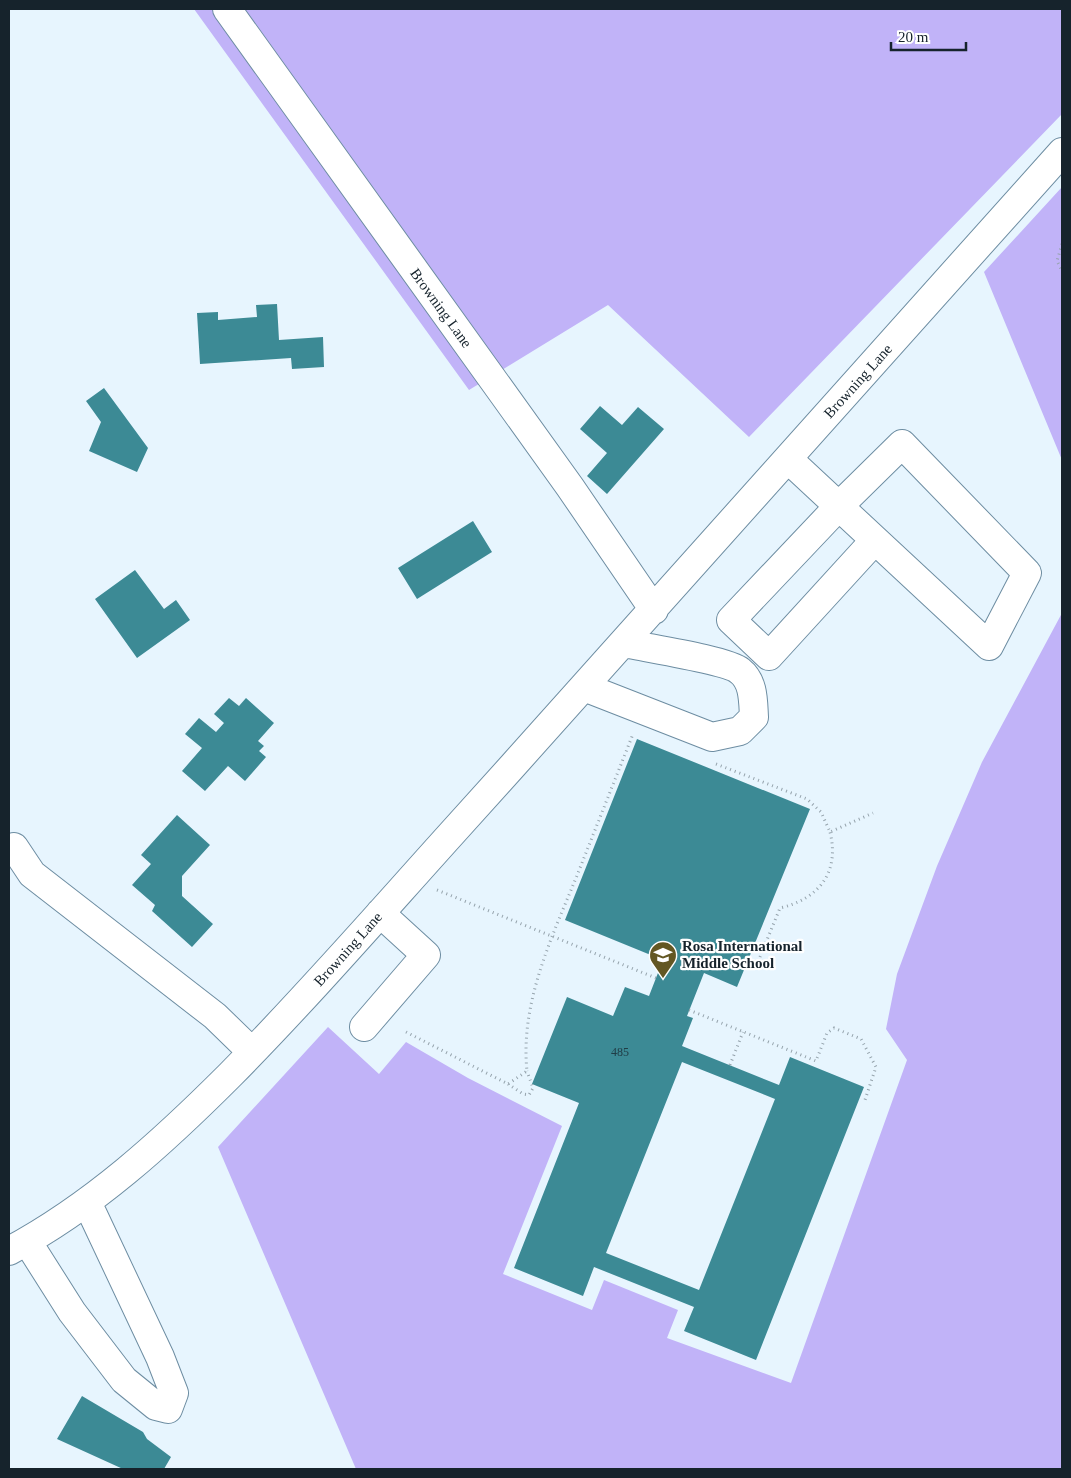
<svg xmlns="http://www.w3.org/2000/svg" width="1071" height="1478" viewBox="0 0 1071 1478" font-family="Georgia,serif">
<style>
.green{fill:#c1b3f8}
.building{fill:#3c8a95;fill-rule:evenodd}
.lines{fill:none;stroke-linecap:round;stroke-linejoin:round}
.minor-casing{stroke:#6d8da2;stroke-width:30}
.path{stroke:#95a3ac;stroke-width:3;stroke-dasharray:1 4;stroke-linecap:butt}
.minor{stroke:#fff;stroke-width:28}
.labels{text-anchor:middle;stroke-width:4.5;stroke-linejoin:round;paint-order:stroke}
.number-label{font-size:12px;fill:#203d46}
.street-label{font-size:15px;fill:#16232c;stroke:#fff}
.poi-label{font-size:15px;font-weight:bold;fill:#16232c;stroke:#fff;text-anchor:start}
</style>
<rect width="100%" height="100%" fill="#e7f5fe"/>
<path class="green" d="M194 9H1062V114L749 437 608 305 469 390Z
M1062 187V460L984 272Z
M1062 613V1469H356L218 1147 328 1027 379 1074 406 1042 468 1078 562 1126 503 1274 592 1310 604 1280 678 1310 667 1338 791 1383 907 1060 886 1029 897 974 937 866 982 762Z"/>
<path class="building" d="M277 304 279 340 323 337 324 367 292 369 291 358 200 364 197 313 218 312V320L257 317 256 305Z
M104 388 148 448 137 472 89 451 101 422 86 401Z
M600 406 622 425 638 407 664 429 607 494 587 476 607 453 580 429Z
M473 521 492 552 417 599 398 568Z
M135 570 164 609 176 600 190 620 137 658 95 599Z
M229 698 239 706 246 698 274 723 258 741 264 746 259 751 266 757 245 781 228 766 205 791 182 771 202 748 185 734 199 718 216 732 224 723 214 714Z
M637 739 810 809 737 987 704 973 687 1016 693 1018 682 1046 779 1085 790 1057 864 1087 756 1360 684 1331 694 1307 594 1267 583 1296 514 1268 579 1103 532 1084 567 997 613 1016 625 987 649 996 663 960 565 920ZM682 1062 775 1099 699 1290 606 1253Z
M177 815 210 845 182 876V896L213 924 192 947 152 911 155 905 132 885 151 864 141 855Z
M82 1396 143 1432 147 1439 171 1457 164 1469H123L57 1439Z"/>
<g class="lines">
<g class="minor-casing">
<path id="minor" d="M227 9 570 487 654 610
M788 459 989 646 1027 573 902 444 839 506 731 620 769 656 875 540
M584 687 712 737 740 731 754 717C753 701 754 682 740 671 727 660 645 648 624 643
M9 849 14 847 32 874 215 1016 252 1052
M364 1027 426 955 380 913
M27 1241 72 1312 124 1380 156 1406 168 1409 174 1393 160 1357 87 1202
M9 1251C93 1206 163 1142 230 1075 307 997 379 914 453 832 657 606 860 379 1062 152"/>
</g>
<path class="path" d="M1062 244 1057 261 1062 271
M716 764 807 799 821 812 830 832 873 813
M437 890 656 978
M760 957 780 908C819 899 840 872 830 832
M689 1010 816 1061 827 1033 834 1028 861 1039 876 1067 865 1100
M406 1032 508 1084 527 1071C520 1004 551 939 576 878 595 830 614 782 633 734
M730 1065 743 1032
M508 1084 523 1094 529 1095 533 1088 527 1071"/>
<use href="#minor" class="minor"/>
</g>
<defs>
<g id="school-pin" transform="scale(1.4375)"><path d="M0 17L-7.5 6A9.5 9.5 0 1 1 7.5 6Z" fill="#635723" stroke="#fff"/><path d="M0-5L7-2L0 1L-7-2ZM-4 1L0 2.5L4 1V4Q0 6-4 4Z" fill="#fff"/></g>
</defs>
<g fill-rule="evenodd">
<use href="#school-pin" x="663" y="955"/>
</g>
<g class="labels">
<g class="number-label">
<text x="620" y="1056">485</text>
</g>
<g class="street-label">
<text transform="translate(441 308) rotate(54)" y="5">Browning Lane</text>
<text transform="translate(858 381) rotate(-48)" y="5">Browning Lane</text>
<text transform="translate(348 949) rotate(-48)" y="5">Browning Lane</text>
</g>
<g class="poi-label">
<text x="682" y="951">Rosa International<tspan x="682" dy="17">Middle School</tspan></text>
</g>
</g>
<rect width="1071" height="1478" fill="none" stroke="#16232c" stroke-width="20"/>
<path d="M891 42v8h75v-8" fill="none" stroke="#16232c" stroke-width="2.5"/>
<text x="898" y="42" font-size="15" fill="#16232c" stroke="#ffffff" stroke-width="4" paint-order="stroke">20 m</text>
</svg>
